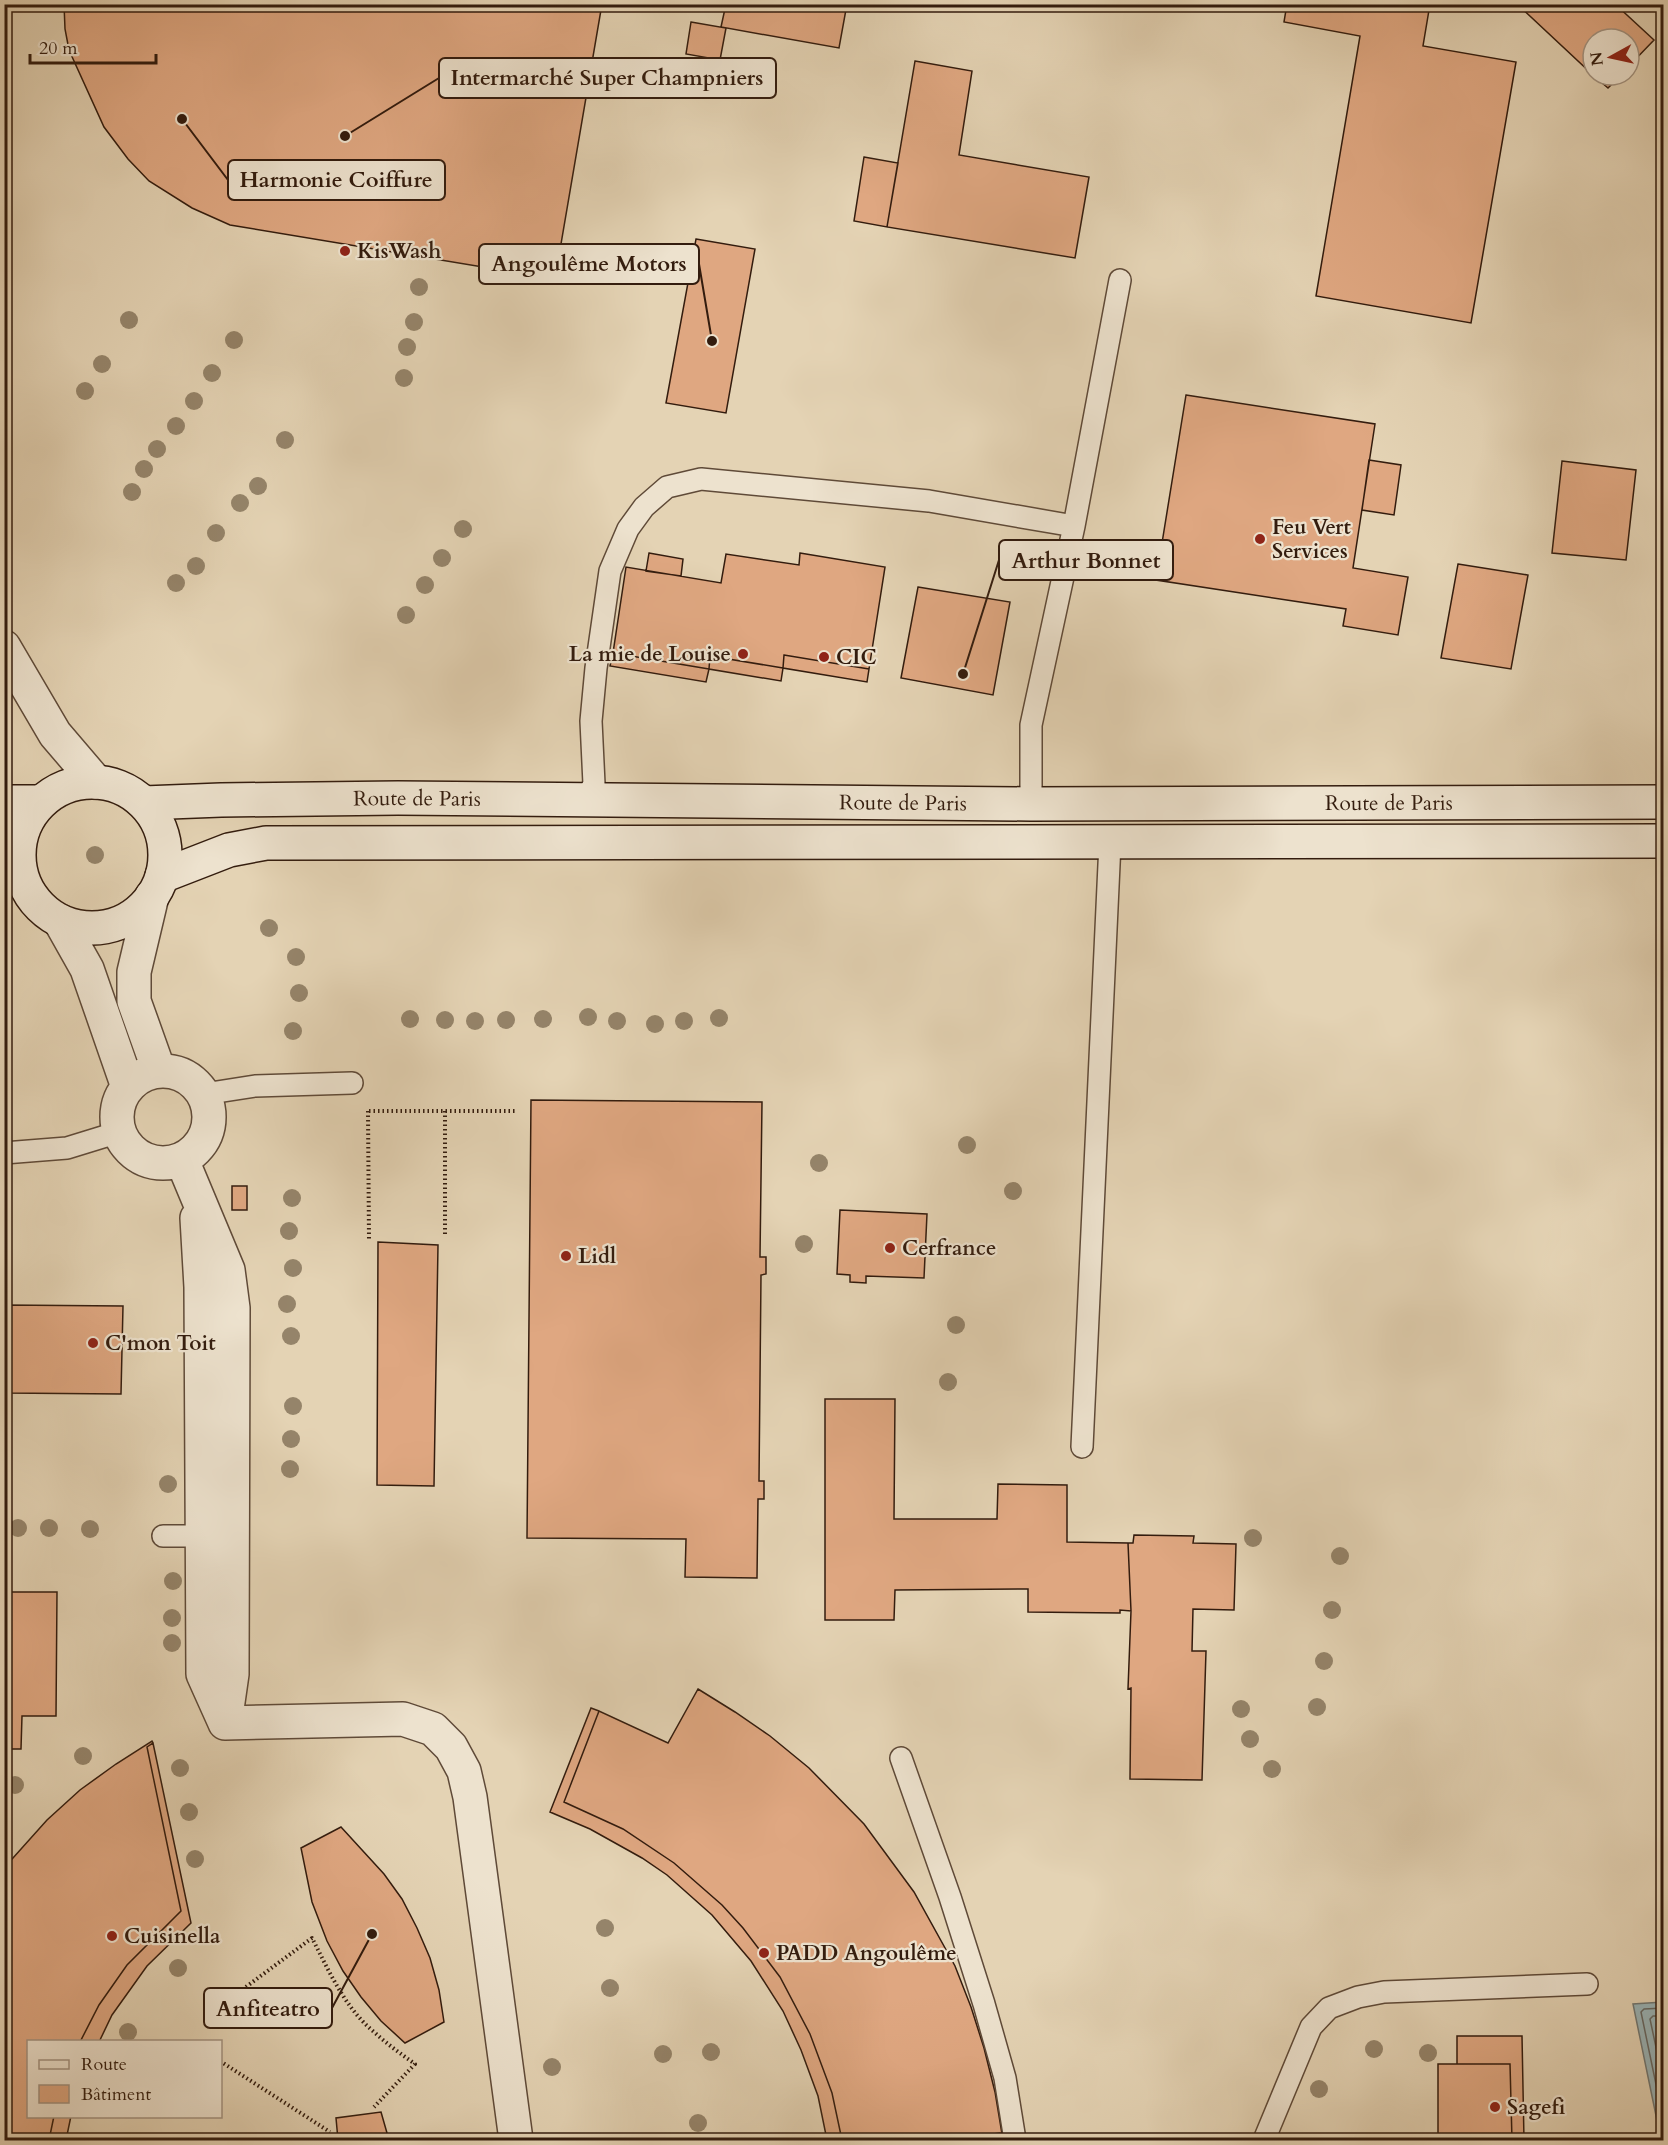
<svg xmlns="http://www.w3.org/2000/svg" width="1668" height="2145" viewBox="0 0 1668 2145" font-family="Cardo,serif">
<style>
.water{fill:#9ab5b8;stroke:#717874;stroke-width:1.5}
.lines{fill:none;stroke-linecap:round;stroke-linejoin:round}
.shore{stroke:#666863;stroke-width:1.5}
.building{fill:#dfa781;stroke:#331c0e;stroke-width:1.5}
.service-casing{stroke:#5f4a38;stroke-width:24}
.minor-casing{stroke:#5f4a38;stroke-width:36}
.secondary-casing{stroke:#331c0e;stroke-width:36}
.path{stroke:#331c0e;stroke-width:4;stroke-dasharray:1.5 3;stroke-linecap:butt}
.service{stroke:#ede2ce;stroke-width:21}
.minor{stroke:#ede2ce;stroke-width:33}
.secondary{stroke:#ede2ce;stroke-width:33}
.tree{fill:#95846a}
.poi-dot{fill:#8f2418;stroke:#ede2ce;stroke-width:2}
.labels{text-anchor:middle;stroke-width:4.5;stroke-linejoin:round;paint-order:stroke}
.poi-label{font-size:21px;font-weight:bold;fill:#331c0e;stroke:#ede2ce;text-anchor:start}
.street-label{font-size:21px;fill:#331c0e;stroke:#ede2ce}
.leader{fill:none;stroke:#331c0e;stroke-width:2}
.callout-dot{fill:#331c0e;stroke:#ede2ce;stroke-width:2}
.callout{fill:#ede2ce;stroke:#331c0e;stroke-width:2}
.callout-label{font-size:22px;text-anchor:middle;font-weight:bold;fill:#331c0e}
</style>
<rect width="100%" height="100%" fill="#e4d3b4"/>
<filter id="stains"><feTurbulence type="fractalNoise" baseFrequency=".00333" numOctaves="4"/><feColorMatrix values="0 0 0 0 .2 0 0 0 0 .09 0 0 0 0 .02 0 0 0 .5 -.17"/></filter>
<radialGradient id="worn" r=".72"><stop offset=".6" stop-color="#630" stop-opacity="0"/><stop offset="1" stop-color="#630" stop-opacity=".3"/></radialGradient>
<path class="water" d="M1663 2002 1664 2140H1661L1633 2004Z"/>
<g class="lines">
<path class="shore" d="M1664 2008 1644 2009 1641 2012 1664 2123
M1664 2016H1653L1650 2019 1664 2085"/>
</g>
<path class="building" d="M64 4H602L555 279 230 225 192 208 149 181 128 159 104 127 69 50 65 29Z
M726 4H847L839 48 721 27Z
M1287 4H1430L1423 46 1516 62 1471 323 1316 296 1360 36 1284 22Z
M1517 4H1615L1654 40 1629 66V39H1593V75Z
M691 22 726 28 720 60 686 54Z
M915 61 972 71 959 155 1089 177 1075 258 887 227Z
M1593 75H1621L1608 88Z
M864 157 898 163 887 227 854 221Z
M696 239 755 249 726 413 666 403Z
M1186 395 1375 424 1353 568 1408 577 1398 635 1343 626 1346 609 1156 580Z
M1369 460 1401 465 1394 515 1362 510Z
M1562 461 1636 470 1626 560 1552 553Z
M649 553 683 559 681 576 646 571Z
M800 553 885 567 869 669 784 655 783 668 710 656 709 669 613 653 626 567 721 583 726 554 799 565Z
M1458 564 1528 575 1511 669 1441 658Z
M918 587 1010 602 993 695 901 678Z
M613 653 709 669 706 682 610 666Z
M784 655 869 669 867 682 783 668Z
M710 656 783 668 781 681 709 669Z
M531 1100 762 1102 760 1257H766V1274L761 1275 759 1481H764V1499H758L757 1578 685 1577 686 1539 527 1538Z
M232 1186H247V1210H232Z
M840 1210 927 1214 924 1278 866 1276V1283L850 1282V1275L837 1274Z
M378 1242 438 1245 434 1486 377 1485Z
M4 1305 123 1306 121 1394 4 1393Z
M825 1399H895L894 1519H997L998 1484 1067 1485V1542L1128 1543 1131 1611 1120 1610V1613L1028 1612V1589L895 1590 894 1620H825Z
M1134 1535 1194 1536 1193 1543 1236 1544 1234 1610 1193 1609 1192 1651H1206L1202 1780 1130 1779 1131 1688 1128 1689 1131 1611 1128 1543H1133Z
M4 1592H57L56 1716H22L21 1749H4Z
M698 1689 735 1712 770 1736 809 1768 864 1824 914 1892 955 1966 971 2007 984 2048 995 2092 1003 2140H1001L1000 2133 945 2140H842L832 2093 810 2034 780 1977 743 1928 722 1905 674 1863 623 1829 564 1802 599 1711 668 1743Z
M591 1708 599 1711 564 1802 623 1829 674 1863 722 1905 743 1928 780 1977 810 2034 832 2093 842 2140H827L818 2096 801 2050 783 2011 751 1961 712 1915 667 1875 642 1858 590 1829 550 1812Z
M152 1741 153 1743 147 1747 181 1911 127 1965 99 2005 80 2042H28V2116H54L49 2140H4V1868L47 1820 80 1790 116 1764Z
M153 1743 191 1923 147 1966 112 2015 99 2042H80L99 2005 127 1965 181 1911 147 1747Z
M341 1827 384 1874 402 1899 417 1928 430 1958 439 1990 444 2022 405 2043 381 2021 361 1997 343 1971 327 1941 312 1902 301 1848Z
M1457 2036H1522L1524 2140H1512L1510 2064H1457Z
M1438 2064H1510L1512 2140H1438Z
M381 2112 389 2140H338L336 2118Z
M54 2116H71L66 2140H49Z
M1000 2133 1001 2140H945Z"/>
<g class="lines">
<g class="service-casing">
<path id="service" d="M585 801 594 784 591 721 596 668 610 571 628 529 644 507 667 487 701 479 929 501 1074 526
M1031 804V725L1074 526 1120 280
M204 1094 255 1086 352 1083
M4 1153 67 1148 119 1132
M1082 1447 1110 843
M163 1536H201
M901 1758 950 1897 984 2004 1005 2078 1015 2140
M1264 2140 1311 2027 1329 2008 1358 1997 1384 1992 1587 1984"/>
</g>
<g class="minor-casing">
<path id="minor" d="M4 647 55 734 96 782
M152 896 134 972V1001L159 1071
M60 921 87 969 128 1087
M117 1117a46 46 0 1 1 92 0a46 46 0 1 1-92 0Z
M182 1160 228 1270 233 1308 232 1674 225 1723
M197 1218 201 1287 203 1674 225 1723
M225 1723 403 1719 433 1729 451 1747 464 1771 470 1797 516 2140"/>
</g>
<g class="secondary-casing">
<g id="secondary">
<circle cx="92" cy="855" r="73"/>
<path d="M4 802H41"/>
<path id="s1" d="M144 803 221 800 398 798 1031 804 1664 802"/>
<path d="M162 876 229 850 266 843 1664 841"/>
</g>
</g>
<path class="path" d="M368 1111 369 1240
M369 1111H516
M445 1111V1237
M235 1995 312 1938C329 1971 345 2008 374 2032 387 2044 401 2054 415 2064L374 2107
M220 2061 330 2132"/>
<use href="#service" class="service"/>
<use href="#minor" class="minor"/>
<use href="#secondary" class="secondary"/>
</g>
<g class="tree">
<circle cx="419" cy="287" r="9"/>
<circle cx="129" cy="320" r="9"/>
<circle cx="414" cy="322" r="9"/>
<circle cx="234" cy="340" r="9"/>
<circle cx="407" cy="347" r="9"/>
<circle cx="102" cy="364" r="9"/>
<circle cx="212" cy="373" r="9"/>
<circle cx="404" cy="378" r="9"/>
<circle cx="85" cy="391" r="9"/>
<circle cx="194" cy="401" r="9"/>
<circle cx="176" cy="426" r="9"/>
<circle cx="285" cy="440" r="9"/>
<circle cx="157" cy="449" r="9"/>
<circle cx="144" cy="469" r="9"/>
<circle cx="258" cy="486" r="9"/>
<circle cx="132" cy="492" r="9"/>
<circle cx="240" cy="503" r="9"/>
<circle cx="463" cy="529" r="9"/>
<circle cx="216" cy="533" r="9"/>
<circle cx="442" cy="558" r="9"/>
<circle cx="196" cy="566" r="9"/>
<circle cx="176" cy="583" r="9"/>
<circle cx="425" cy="585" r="9"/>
<circle cx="406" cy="615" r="9"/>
<circle cx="95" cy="855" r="9"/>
<circle cx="269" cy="928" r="9"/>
<circle cx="296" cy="957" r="9"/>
<circle cx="299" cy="993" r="9"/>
<circle cx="588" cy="1017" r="9"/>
<circle cx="719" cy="1018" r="9"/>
<circle cx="410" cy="1019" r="9"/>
<circle cx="543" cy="1019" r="9"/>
<circle cx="445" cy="1020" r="9"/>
<circle cx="506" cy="1020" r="9"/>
<circle cx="475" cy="1021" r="9"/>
<circle cx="617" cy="1021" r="9"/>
<circle cx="684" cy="1021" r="9"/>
<circle cx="655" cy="1024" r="9"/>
<circle cx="293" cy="1031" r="9"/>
<circle cx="967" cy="1145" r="9"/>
<circle cx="819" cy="1163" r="9"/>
<circle cx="1013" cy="1191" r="9"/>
<circle cx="292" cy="1198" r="9"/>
<circle cx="289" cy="1231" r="9"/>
<circle cx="804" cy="1244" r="9"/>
<circle cx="293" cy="1268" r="9"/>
<circle cx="287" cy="1304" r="9"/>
<circle cx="956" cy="1325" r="9"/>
<circle cx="291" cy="1336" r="9"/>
<circle cx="948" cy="1382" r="9"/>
<circle cx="293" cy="1406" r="9"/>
<circle cx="291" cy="1439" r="9"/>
<circle cx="290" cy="1469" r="9"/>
<circle cx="168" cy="1484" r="9"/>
<circle cx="18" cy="1528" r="9"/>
<circle cx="49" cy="1528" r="9"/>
<circle cx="90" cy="1529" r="9"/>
<circle cx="1253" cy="1538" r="9"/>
<circle cx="1340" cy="1556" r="9"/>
<circle cx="173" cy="1581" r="9"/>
<circle cx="1332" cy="1610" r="9"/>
<circle cx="172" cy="1618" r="9"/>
<circle cx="172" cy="1643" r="9"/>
<circle cx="1324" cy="1661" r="9"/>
<circle cx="1317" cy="1707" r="9"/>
<circle cx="1241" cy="1709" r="9"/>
<circle cx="1250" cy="1739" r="9"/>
<circle cx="83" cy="1756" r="9"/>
<circle cx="180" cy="1768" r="9"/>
<circle cx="1272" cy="1769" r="9"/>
<circle cx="15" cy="1785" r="9"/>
<circle cx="189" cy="1812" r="9"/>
<circle cx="195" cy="1859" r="9"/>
<circle cx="605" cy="1928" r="9"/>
<circle cx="178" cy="1968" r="9"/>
<circle cx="610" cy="1988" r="9"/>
<circle cx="128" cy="2032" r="9"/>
<circle cx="1374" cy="2049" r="9"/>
<circle cx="711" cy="2052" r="9"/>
<circle cx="1428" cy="2053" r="9"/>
<circle cx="663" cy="2054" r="9"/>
<circle cx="552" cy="2067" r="9"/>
<circle cx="1319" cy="2089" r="9"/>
<circle cx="698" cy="2123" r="9"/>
</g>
<g class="poi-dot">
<circle cx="345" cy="251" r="6"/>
<circle cx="1260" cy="539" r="6"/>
<circle cx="743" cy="654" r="6"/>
<circle cx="824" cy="657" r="6"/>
<circle cx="890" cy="1248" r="6"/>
<circle cx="566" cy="1256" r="6"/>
<circle cx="93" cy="1343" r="6"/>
<circle cx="112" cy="1936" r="6"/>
<circle cx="764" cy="1953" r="6"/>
<circle cx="1495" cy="2107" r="6"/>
</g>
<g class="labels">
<g class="poi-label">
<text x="357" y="258">KisWash</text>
<text x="1272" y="534">Feu Vert<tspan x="1272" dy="24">Services</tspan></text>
<text x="731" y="661" text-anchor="end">La mie de Louise</text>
<text x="836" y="664">CIC</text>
<text x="902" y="1255">Cerfrance</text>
<text x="578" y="1263">Lidl</text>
<text x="105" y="1350">C'mon Toit</text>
<text x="124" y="1943">Cuisinella</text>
<text x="776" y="1960">PADD Angoulême</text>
<text x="1507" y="2114">Sagefi</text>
</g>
<g class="street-label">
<text dy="7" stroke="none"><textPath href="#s1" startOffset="273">Route de Paris</textPath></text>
<text dy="7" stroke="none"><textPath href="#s1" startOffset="759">Route de Paris</textPath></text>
<text dy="7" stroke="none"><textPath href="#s1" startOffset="1245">Route de Paris</textPath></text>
</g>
</g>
<path class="leader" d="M345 136L439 78M182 119L228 180M712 341L699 264M963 674L999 560M372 1934L332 2008"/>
<g class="callout-dot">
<circle cx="345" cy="136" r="6"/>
<circle cx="182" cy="119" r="6"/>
<circle cx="712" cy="341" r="6"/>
<circle cx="963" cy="674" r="6"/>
<circle cx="372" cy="1934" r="6"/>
</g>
<g class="callout">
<rect x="439" y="58" width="337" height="40" rx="6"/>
<rect x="228" y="160" width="217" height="40" rx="6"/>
<rect x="479" y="244" width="220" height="40" rx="6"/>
<rect x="999" y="540" width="174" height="40" rx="6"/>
<rect x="204" y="1988" width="128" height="40" rx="6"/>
</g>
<g class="callout-label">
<text x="607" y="85">Intermarché Super Champniers</text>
<text x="336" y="187">Harmonie Coiffure</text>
<text x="589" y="271">Angoulême Motors</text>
<text x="1086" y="568">Arthur Bonnet</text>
<text x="268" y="2016">Anfiteatro</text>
</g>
<rect width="1668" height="2145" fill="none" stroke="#e4d3b4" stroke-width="24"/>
<rect x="6" y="6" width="1656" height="2133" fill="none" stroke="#331c0e" stroke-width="3"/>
<rect x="12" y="12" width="1644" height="2121" fill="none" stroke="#331c0e" stroke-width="1.5"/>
<rect x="27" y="2040" width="195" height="78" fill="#ede2ce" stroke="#a39381" stroke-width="1.5"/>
<rect x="39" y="2060" width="30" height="9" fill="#ede2ce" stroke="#a39381" stroke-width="1.5"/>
<text x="81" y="2070" font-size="18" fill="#331c0e">Route</text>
<rect x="39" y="2085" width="30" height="18" fill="#dfa781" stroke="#a39381" stroke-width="1.5"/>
<text x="81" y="2100" font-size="18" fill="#331c0e">Bâtiment</text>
<g transform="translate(1611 57) rotate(262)"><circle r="28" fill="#ede2ce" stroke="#a39381" stroke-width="1.5"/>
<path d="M0-4.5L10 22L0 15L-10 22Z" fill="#8f2418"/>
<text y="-9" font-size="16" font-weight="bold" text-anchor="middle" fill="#331c0e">N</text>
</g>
<path d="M30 54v9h126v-9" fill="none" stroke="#331c0e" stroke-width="3"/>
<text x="39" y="54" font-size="18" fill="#331c0e" stroke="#ede2ce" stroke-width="4.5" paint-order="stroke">20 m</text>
<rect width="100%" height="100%" filter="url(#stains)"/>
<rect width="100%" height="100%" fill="url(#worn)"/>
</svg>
